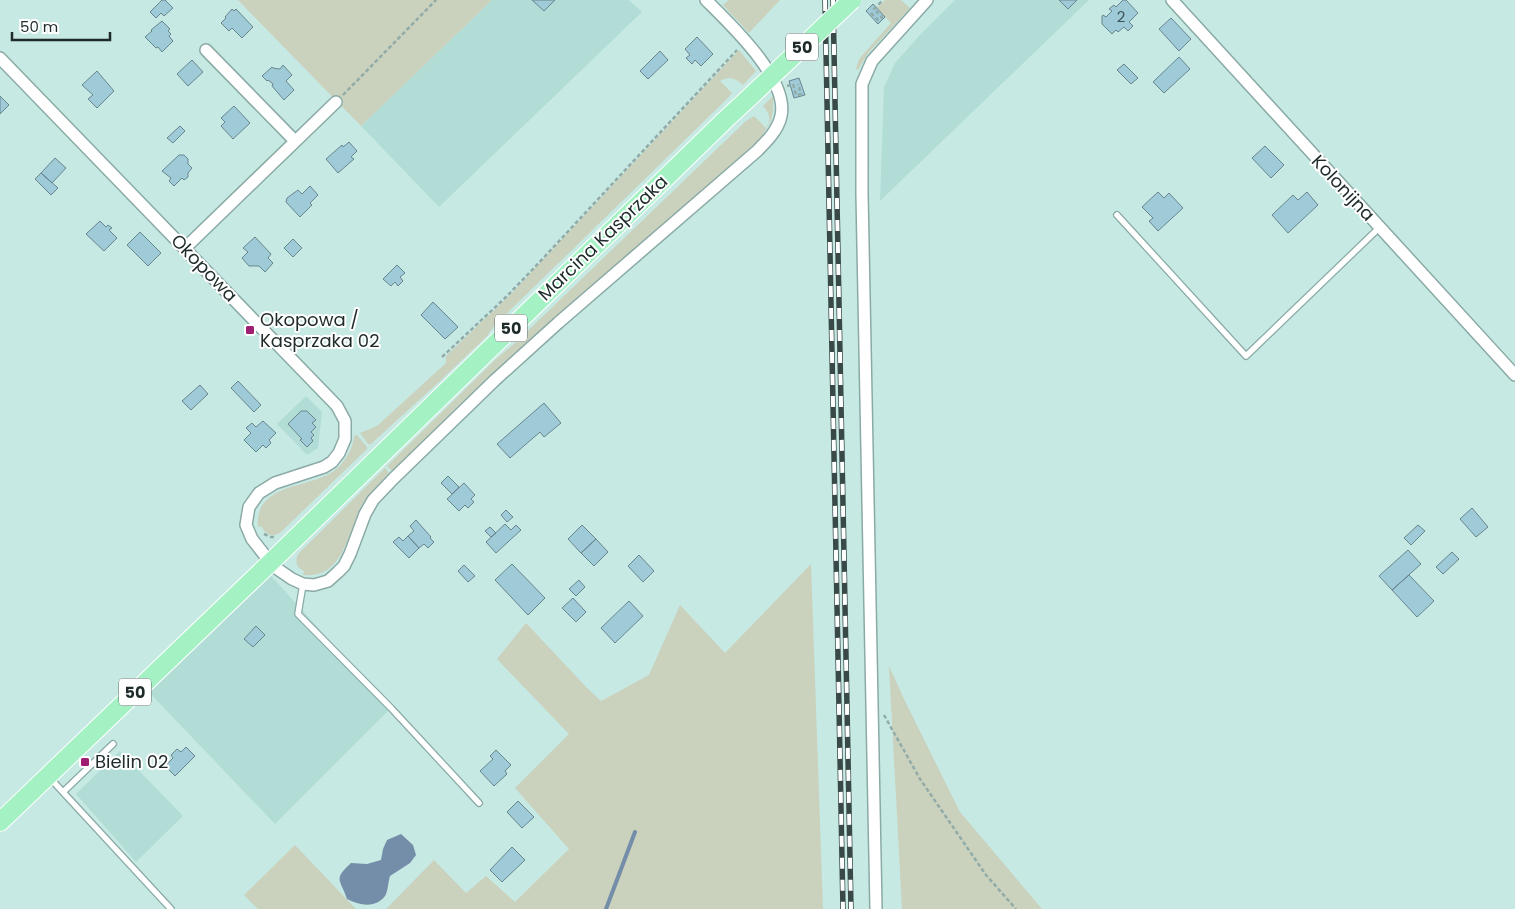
<svg xmlns="http://www.w3.org/2000/svg" width="1515" height="909" viewBox="0 0 1515 909" font-family="Poppins,sans-serif">
<style>
.built{fill:#b2ddd7}
.green{fill:#cad1bc}
.water{fill:#748da8}
.lines{fill:none;stroke-linecap:round;stroke-linejoin:round}
.stream{stroke:#748da8;stroke-width:4}
.building{fill:#9fcbd9;stroke:#68858e}
.service-casing{stroke:#8aaaa6;stroke-width:8}
.minor-casing{stroke:#8aaaa6;stroke-width:14}
.primary-casing{stroke:#fff;stroke-width:20}
.path{stroke:#91aca8;stroke-width:2.5;stroke-dasharray:4 2.5;stroke-linecap:butt}
.service{stroke:#fff;stroke-width:5.5}
.minor{stroke:#fff;stroke-width:11}
.primary{stroke:#a4f1c4;stroke-width:18}
.rail-casing{stroke:#394948;stroke-width:5.5}
.rail{stroke:#fff;stroke-width:4;stroke-dasharray:11;stroke-linecap:butt}
.primary-bridge-casing{stroke:#fff;stroke-width:20;stroke-linecap:butt}
.primary-bridge{stroke:#a4f1c4;stroke-width:18}
.poi-dot{fill:#9e1e71;stroke:#fff;stroke-width:2}
.labels{text-anchor:middle;stroke-width:4;stroke-linejoin:round;paint-order:stroke}
.number-label{font-size:15px;fill:#3e5356}
.shield{fill:#fff;stroke:#626b6a;stroke-width:1}
.shield-label{font-size:16px;font-weight:bold;fill:#1e2b2a}
.street-label{font-size:18px;fill:#1e2b2a;stroke:#fff}
.poi-label{font-size:18px;fill:#1e2b2a;stroke:#fff;text-anchor:start}
</style>
<rect width="100%" height="100%" fill="#c7e9e4"/>
<path class="built" d="M492 0H629L642 12 439 207 361 126Z
M955 0H1089L880 201 884 87 895 63 919 36Z
M306 396 322 412 318 448 307 455 277 424Z
M264 568 391 708 275 824 142 685Z
M120 751 183 816 136 862 76 794Z"/>
<path class="green" d="M238 0H492L361 126Z
M729 0H780L749 33 723 5Z
M885 0H901L910 8 868 53 858 70 856 69 859 59 891 23 877 8Z
M739 50 756 71 743 85C736 78 729 76 720 81L732 93 728 98 494 326 487 336 441 380 371 444H368L360 433 377 426 446 363V356L511 294Z
M773 96V111L771 120 761 138 726 171 524 346 458 406 392 471 387 466 496 359 514 344 746 121 754 116 766 128C772 119 769 113 763 106Z
M355 435H357L367 447V449L281 532C273 538 266 535 261 526L258 527C254 483 308 489 334 471 342 465 348 456 352 446 353 442 353 439 355 435Z
M385 468 389 473C381 482 372 490 365 500 347 527 347 579 303 575L304 571C296 568 295 561 298 554Z
M811 564 823 909H386L434 860 466 893 486 876 515 902 569 849 515 788 569 734 497 659 526 623 589 690 601 701 649 675 680 605 725 653Z
M889 666 904 699 960 812 1042 909H902Z
M295 845 356 909H258L244 895Z"/>
<path class="water" d="M401 834 413 845 416 855 410 863 390 876C388 882 388 892 385 896 375 909 359 905 347 899 340 878 333 880 351 863L367 864 381 860 383 849 387 840Z"/>
<g class="lines">
<path class="stream" d="M606 909 635 832"/>
</g>
<path class="building" d="M162 0H165L173 8 164 16 161 13 156 18 150 12Z
M532 0H555L544 11Z
M1059 0H1077L1068 9Z
M1123 0H1126L1138 13 1129 22 1133 26 1128 31 1124 27 1118 32 1116 30 1112 34 1102 24V16L1103 15 1106 17 1112 11 1109 9 1114 5 1116 7Z
M873 4 885 17 878 24 866 11Z
M232 9 234 11 236 9 253 27 242 38 232 28 229 31 221 23 226 18 225 17Z
M1171 18 1191 39 1179 51 1159 29Z
M162 21 170 29 168 31 171 34 169 36 173 41 162 52 158 47 156 48 145 37 152 31 151 30Z
M697 37 713 54 701 66 695 60 692 64 686 58 690 55 685 49Z
M660 51 668 60 648 79 640 71Z
M1179 57 1190 69 1164 93 1153 82Z
M192 60 203 72 188 86 177 74Z
M1124 64 1138 78 1131 84 1117 70Z
M283 65 292 75 286 81 294 90 284 100 272 86 273 84 268 80 267 81 262 76 272 67 273 68 280 69Z
M97 71 114 91 97 108 88 99 93 95 82 85Z
M799 78 805 95 794 98 789 81Z
M0 96 9 105 0 114Z
M234 106 250 123 233 139 221 126 225 122 221 118Z
M180 126 185 131 173 143 167 138Z
M349 142 357 151 351 157 354 159 338 173 326 159 342 145 343 147Z
M1265 146 1284 165 1271 178 1252 158Z
M179 155H184L188 159V164L192 168 188 173V177L184 180 182 178 174 186 169 181 171 178 162 171Z
M55 158 66 168 52 183 41 173Z
M41 173 58 188 51 195 35 179Z
M310 186 318 195 310 203 312 205 300 217 286 202 287 198 298 190 302 194Z
M1158 192 1164 198 1169 193 1183 208 1158 231 1149 221 1153 218 1142 207Z
M1307 192 1318 205 1288 233 1272 215 1293 195 1298 200Z
M100 221 106 227 108 225 112 228 109 230 117 238 104 251 86 234Z
M140 232 161 253 148 266 127 245Z
M255 237 271 254 268 258 273 263 265 272 259 266H249L242 258 248 252 243 248Z
M293 239 302 248 293 257 284 248Z
M397 265 405 273 400 277 403 281 398 286 395 282 391 286 383 279Z
M433 302 458 327 445 339 421 315Z
M238 381 261 405 254 412 231 388Z
M200 385 208 394 191 410 182 401Z
M544 403 561 423 544 437 540 432 510 458 497 444Z
M301 411H307L316 420 312 423 316 427 311 432 314 435 311 438 313 441 307 447 300 440 302 439 288 424Z
M263 421 276 433 269 440 271 443 266 448 263 445 256 452 244 440 251 433 246 428 252 423 256 427Z
M448 476 459 487 452 494 441 483Z
M464 483 475 495 471 499 474 502 468 508 465 505 459 511 447 499Z
M1472 508 1488 527 1476 537 1460 519Z
M506 510 513 517 507 522 501 515Z
M416 520 431 537 430 538 434 542 428 548 424 544 419 548 408 536 414 531 410 526Z
M505 524 511 530 516 525 521 530 496 553 486 542Z
M582 525 596 539 581 553 568 539Z
M1418 525 1425 531 1411 545 1404 538Z
M490 527 496 533 491 537 485 531Z
M408 536 419 548 409 558 393 542 399 537 403 541Z
M596 539 608 552 594 566 581 553Z
M1408 550 1421 564 1392 590 1379 576Z
M1452 552 1459 559 1443 574 1436 567Z
M639 555 654 571 643 582 628 566Z
M512 564 545 598 528 615 495 580Z
M464 565 475 576 468 582 458 571Z
M1409 575 1434 601 1417 617 1392 590Z
M579 580 585 587 576 596 569 589Z
M573 598 586 612 576 622 562 608Z
M629 601 643 616 615 643 601 628Z
M256 626 265 635 253 647 244 639Z
M186 747 195 756 175 776 165 766 173 758 171 755 177 749 181 752Z
M496 750 511 765 505 771 507 774 494 786 480 771 493 759 490 756Z
M518 801 534 817 522 828 507 812Z
M512 847 525 860 502 882 490 870Z"/>
<g class="lines">
<g class="service-casing">
<path id="service" d="M1117 215 1246 356 1380 227
M303 584 298 614 391 708 479 803
M49 777 171 909
M63 792 113 744"/>
</g>
<g class="minor-casing">
<path id="minor" d="M1172 0 1515 375
M206 50 295 141
M0 58 337 406 345 421V439L339 453 332 462 324 467 275 483 259 493 249 507 246 525 252 539 273 566 292 579 303 584 314 585 328 581 338 572 344 566 350 554 365 514 373 500 394 478 495 380 558 323 757 151C767 141 778 130 781 116 789 79 731 25 706 0
M185 248 336 102
M876 909 862 194V84L872 61 927 0"/>
</g>
<g class="primary-casing">
<path id="primary" d="M0 822 271 562 724 121 753 94"/>
</g>
<path class="path" d="M871 13 878 20 882 17 874 9 883 0
M787 86 793 84 796 95 801 94 798 84
M343 95 436 0
M442 357 506 297 533 269 737 50
M264 534 271 537H276
M884 715 920 779 986 875 1016 909"/>
<use href="#service" class="service"/>
<use href="#minor" class="minor"/>
<use href="#primary" class="primary"/>
<g class="rail-casing">
<path id="rail" d="M825 0 843 909
M833 0 851 909"/>
</g>
<use href="#rail" class="rail"/>
<g class="primary-bridge-casing">
<path id="primary-bridge" d="M753 94 852 0"/>
</g>
<use href="#primary-bridge" class="primary-bridge"/>
</g>
<g class="poi-dot">
<rect x="245" y="325" width="10" height="10" rx="2.5"/>
<rect x="80" y="757" width="10" height="10" rx="2.5"/>
</g>
<g class="labels">
<g class="number-label">
<text x="1121" y="22">2</text>
</g>
<g class="shield">
<rect x="786" y="33.5" width="32" height="27" rx="4"/>
<rect x="495" y="314.5" width="32" height="27" rx="4"/>
<rect x="119" y="678.5" width="32" height="27" rx="4"/>
</g>
<g class="shield-label">
<text x="802" y="53">50</text>
<text x="511" y="334">50</text>
<text x="135" y="698">50</text>
</g>
<g class="street-label">
<text transform="translate(1343 188) rotate(47)" y="6">Kolonijna</text>
<text transform="translate(603 238) rotate(-44)" y="6">Marcina Kasprzaka</text>
<text transform="translate(204 268) rotate(46)" y="6">Okopowa</text>
</g>
<g class="poi-label">
<text x="260" y="326">Okopowa /<tspan x="260" dy="21">Kasprzaka 02</tspan></text>
<text x="95" y="768">Bielin 02</text>
</g>
</g>
<path d="M12 32v8h98v-8" fill="none" stroke="#1e2b2a" stroke-width="2.5"/>
<text x="20" y="32" font-size="15" fill="#1e2b2a" stroke="#ffffff" stroke-width="4" paint-order="stroke">50 m</text>
</svg>
